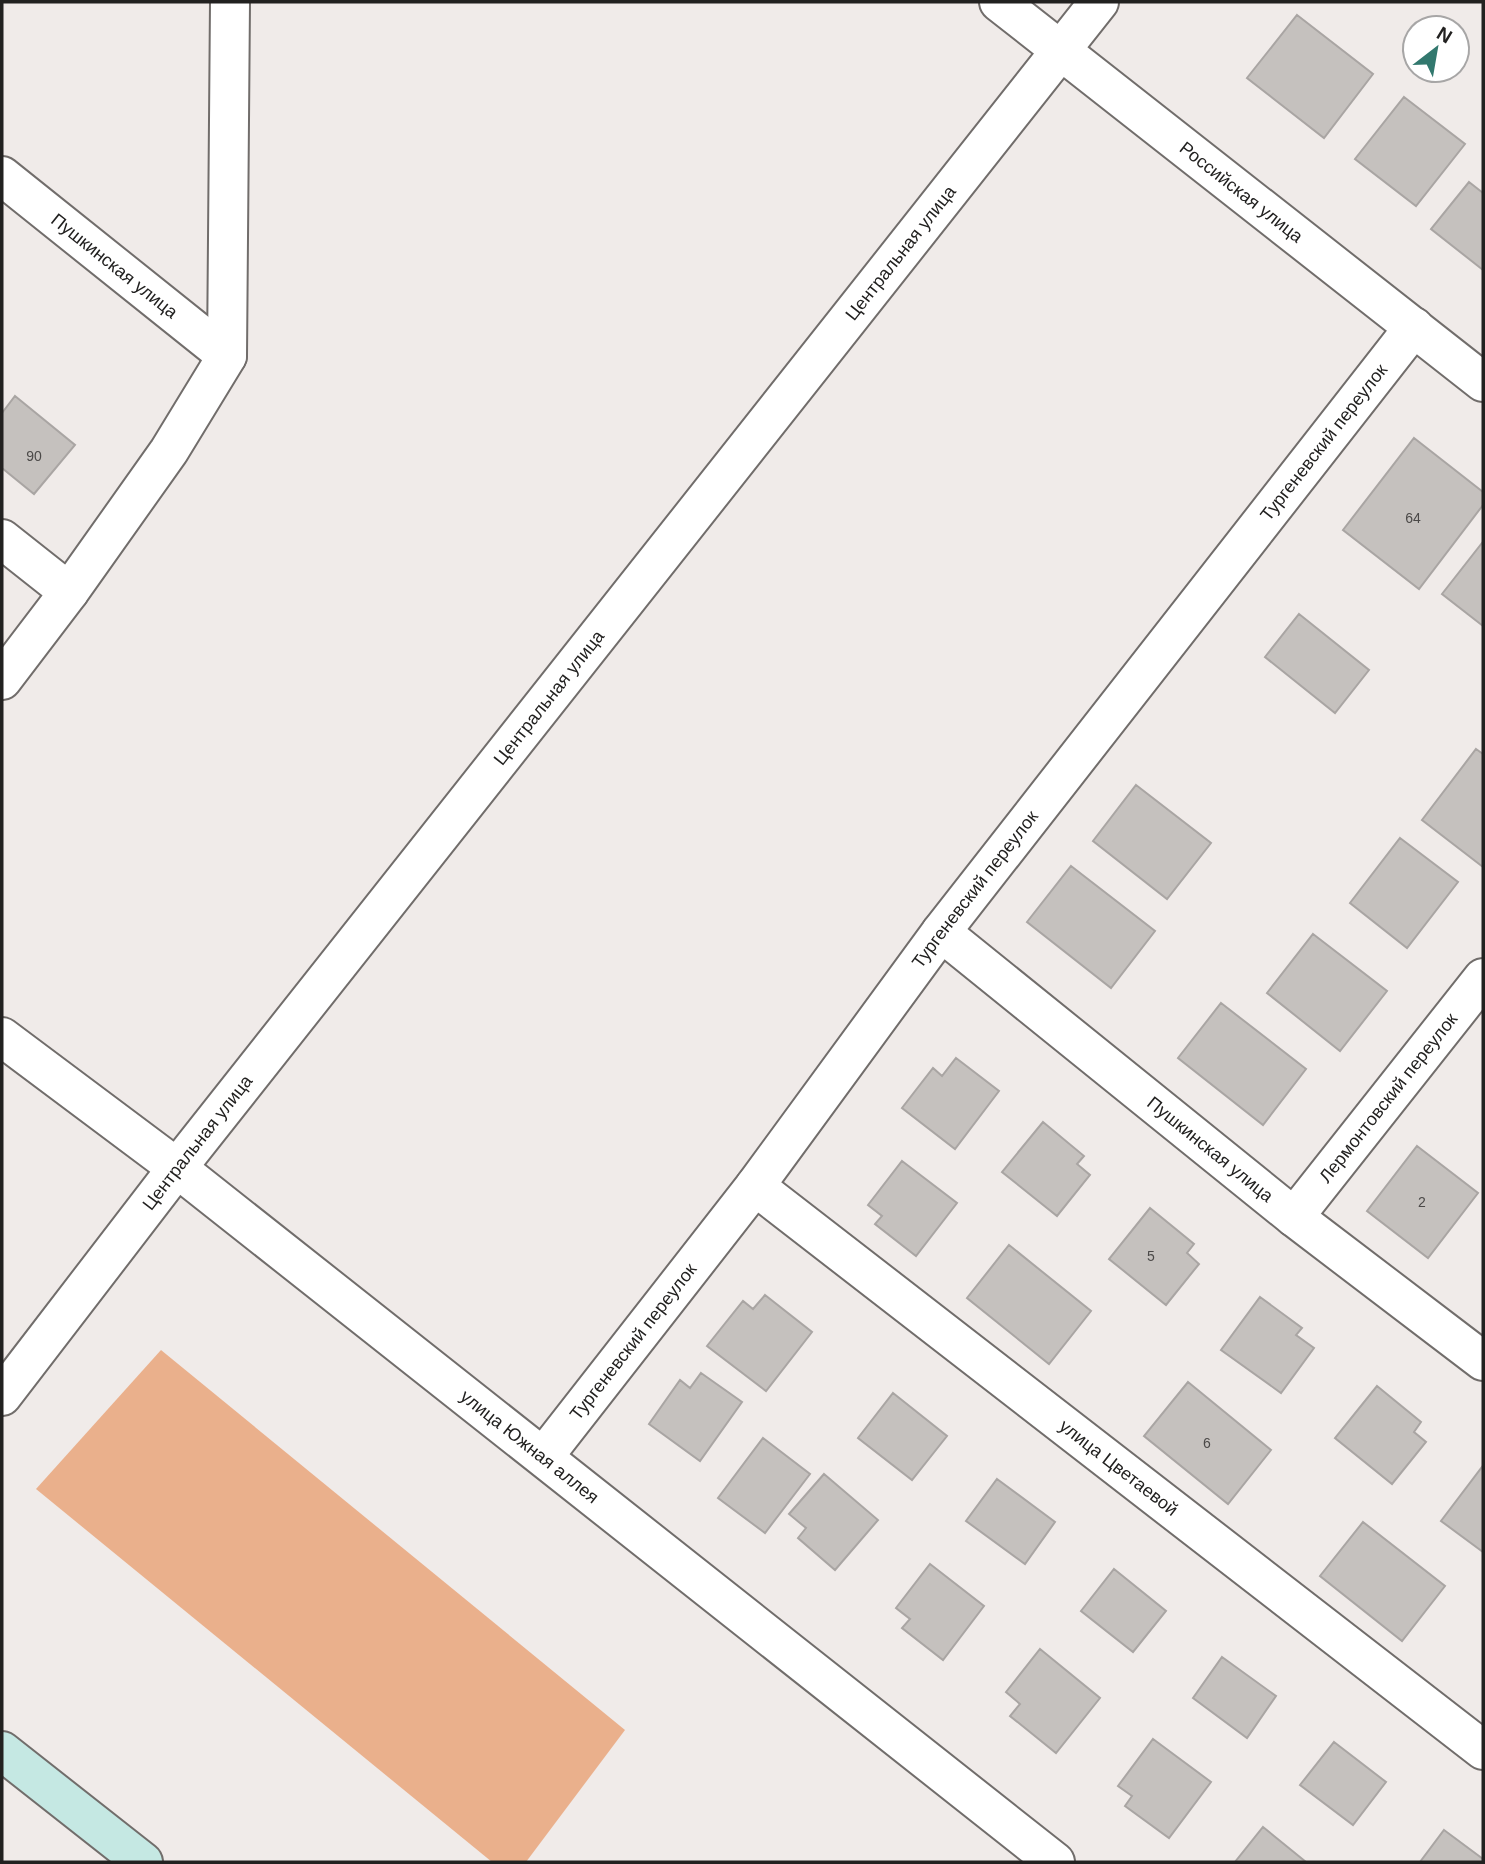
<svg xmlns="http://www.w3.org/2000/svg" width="1485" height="1864" viewBox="0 0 1485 1864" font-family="Arial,sans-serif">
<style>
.forest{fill:#eab08c}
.building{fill:#c5c1be;stroke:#a9a5a3;stroke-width:2}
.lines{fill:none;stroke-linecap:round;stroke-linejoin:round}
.street-casing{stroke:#716d6b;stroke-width:42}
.secondary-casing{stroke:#716d6b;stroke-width:42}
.street{stroke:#fff;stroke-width:38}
.secondary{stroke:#c5e8e3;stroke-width:38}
.labels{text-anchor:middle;stroke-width:7;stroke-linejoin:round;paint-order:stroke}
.number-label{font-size:14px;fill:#4b4948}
.street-label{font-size:18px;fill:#222120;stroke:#fff}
</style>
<rect width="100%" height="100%" fill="#f0ebe9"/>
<path class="forest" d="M161 1350 625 1730 526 1862H492L36 1489Z"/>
<path class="building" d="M1297 15 1373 74 1324 138 1247 78Z
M1404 97 1465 144 1416 206 1355 159Z
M1469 182 1483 193V270L1431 229Z
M15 396 75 445 34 494 2 468V413Z
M1414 438 1483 492V505L1419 589 1343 530Z
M1482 543 1483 544V626L1442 594Z
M1299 614 1369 670 1335 713 1265 657Z
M1476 749 1483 754V867L1422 820Z
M1136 785 1211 843 1167 899 1093 841Z
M1400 838 1458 882 1407 948 1350 903Z
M1071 866 1155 931 1111 988 1027 922Z
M1313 934 1387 991 1340 1051 1267 993Z
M1221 1003 1306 1069 1263 1125 1178 1058Z
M956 1058 999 1091 955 1149 902 1108 933 1068 942 1076Z
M1043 1122 1084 1156 1077 1164 1090 1175 1057 1216 1002 1172Z
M1417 1146 1478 1193 1428 1258 1367 1211Z
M902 1161 957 1203 916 1256 875 1224 882 1216 868 1205Z
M1150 1208 1194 1244 1187 1253 1199 1264 1166 1305 1109 1259Z
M1009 1245 1091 1311 1049 1364 967 1298Z
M765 1295 812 1332 766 1391 707 1346 743 1301 753 1309Z
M1260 1297 1302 1328 1296 1335 1314 1348 1281 1393 1221 1350Z
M701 1373 742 1402 700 1461 649 1424 680 1380 690 1388Z
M1188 1382 1271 1450 1228 1504 1144 1436Z
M1377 1386 1421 1422 1414 1432 1426 1442 1392 1484 1335 1438Z
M893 1393 947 1436 912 1480 858 1438Z
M763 1438 810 1474 765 1533 718 1498Z
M1482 1467 1483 1469V1552L1441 1521Z
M824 1474 878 1520 835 1570 798 1538 806 1528 789 1514Z
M997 1479 1055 1522 1025 1564 966 1521Z
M1363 1522 1445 1586 1402 1641 1320 1576Z
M930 1564 984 1606 943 1660 902 1628 910 1619 896 1608Z
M1114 1569 1166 1611 1133 1652 1081 1611Z
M1040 1649 1100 1698 1056 1753 1010 1716 1020 1704 1006 1692Z
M1222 1657 1276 1696 1247 1738 1193 1698Z
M1153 1739 1211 1782 1169 1838 1125 1806 1132 1796 1118 1786Z
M1334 1742 1386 1782 1353 1825 1300 1785Z
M1263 1827 1306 1862H1235Z
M1444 1830 1483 1859V1862H1420Z"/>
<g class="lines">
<g class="street-casing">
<g id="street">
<path id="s1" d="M999 2 1483 382"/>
<path id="s2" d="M2 176 227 356"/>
<path d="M2 539 69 592"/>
<path d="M2 680 69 592 169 451 227 356 230 2"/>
<path id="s3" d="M941 932 1294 1217 1483 1361"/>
<path id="s4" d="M2 1037 177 1168 1055 1862"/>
<path id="s5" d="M755 1186 1483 1750"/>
<path id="s6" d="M1294 1217 1483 978"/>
<path id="s7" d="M2 1396 177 1168 1099 2"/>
<path id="s8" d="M544 1456 755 1186 941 932 1414 327"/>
</g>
</g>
<g class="secondary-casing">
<path id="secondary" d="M2 1751 143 1862"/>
</g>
<use href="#street" class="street"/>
<use href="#secondary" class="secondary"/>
</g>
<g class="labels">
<g class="number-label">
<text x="34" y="461">90</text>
<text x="1413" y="523">64</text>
<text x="1422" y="1207">2</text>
<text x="1151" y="1261">5</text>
<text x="1207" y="1448">6</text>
</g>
<g class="street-label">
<text dy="6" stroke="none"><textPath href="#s1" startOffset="308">Российская улица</textPath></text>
<text dy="6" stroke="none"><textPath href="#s7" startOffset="1454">Центральная улица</textPath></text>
<text dy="6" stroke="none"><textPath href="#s2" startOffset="144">Пушкинская улица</textPath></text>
<text dy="6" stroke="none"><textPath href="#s8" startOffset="1279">Тургеневский переулок</textPath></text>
<text dy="6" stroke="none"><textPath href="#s7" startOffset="887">Центральная улица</textPath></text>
<text dy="6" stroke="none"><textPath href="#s8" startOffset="712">Тургеневский переулок</textPath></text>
<text dy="6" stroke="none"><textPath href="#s6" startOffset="152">Лермонтовский переулок</textPath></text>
<text dy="6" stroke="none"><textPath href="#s7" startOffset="320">Центральная улица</textPath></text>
<text dy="6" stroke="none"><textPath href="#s3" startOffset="346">Пушкинская улица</textPath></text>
<text dy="6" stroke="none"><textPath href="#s8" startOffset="145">Тургеневский переулок</textPath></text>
<text dy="6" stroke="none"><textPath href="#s4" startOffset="668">улица Южная аллея</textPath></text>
<text dy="6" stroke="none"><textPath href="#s5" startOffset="460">улица Цветаевой</textPath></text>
</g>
</g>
<rect width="1485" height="1864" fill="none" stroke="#222120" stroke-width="7"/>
<g transform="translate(1436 49) rotate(31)"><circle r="33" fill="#ffffff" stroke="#a7a6a6" stroke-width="2"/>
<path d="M0-5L12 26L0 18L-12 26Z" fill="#32786e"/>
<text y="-10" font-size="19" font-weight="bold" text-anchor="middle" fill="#222120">N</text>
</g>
</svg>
